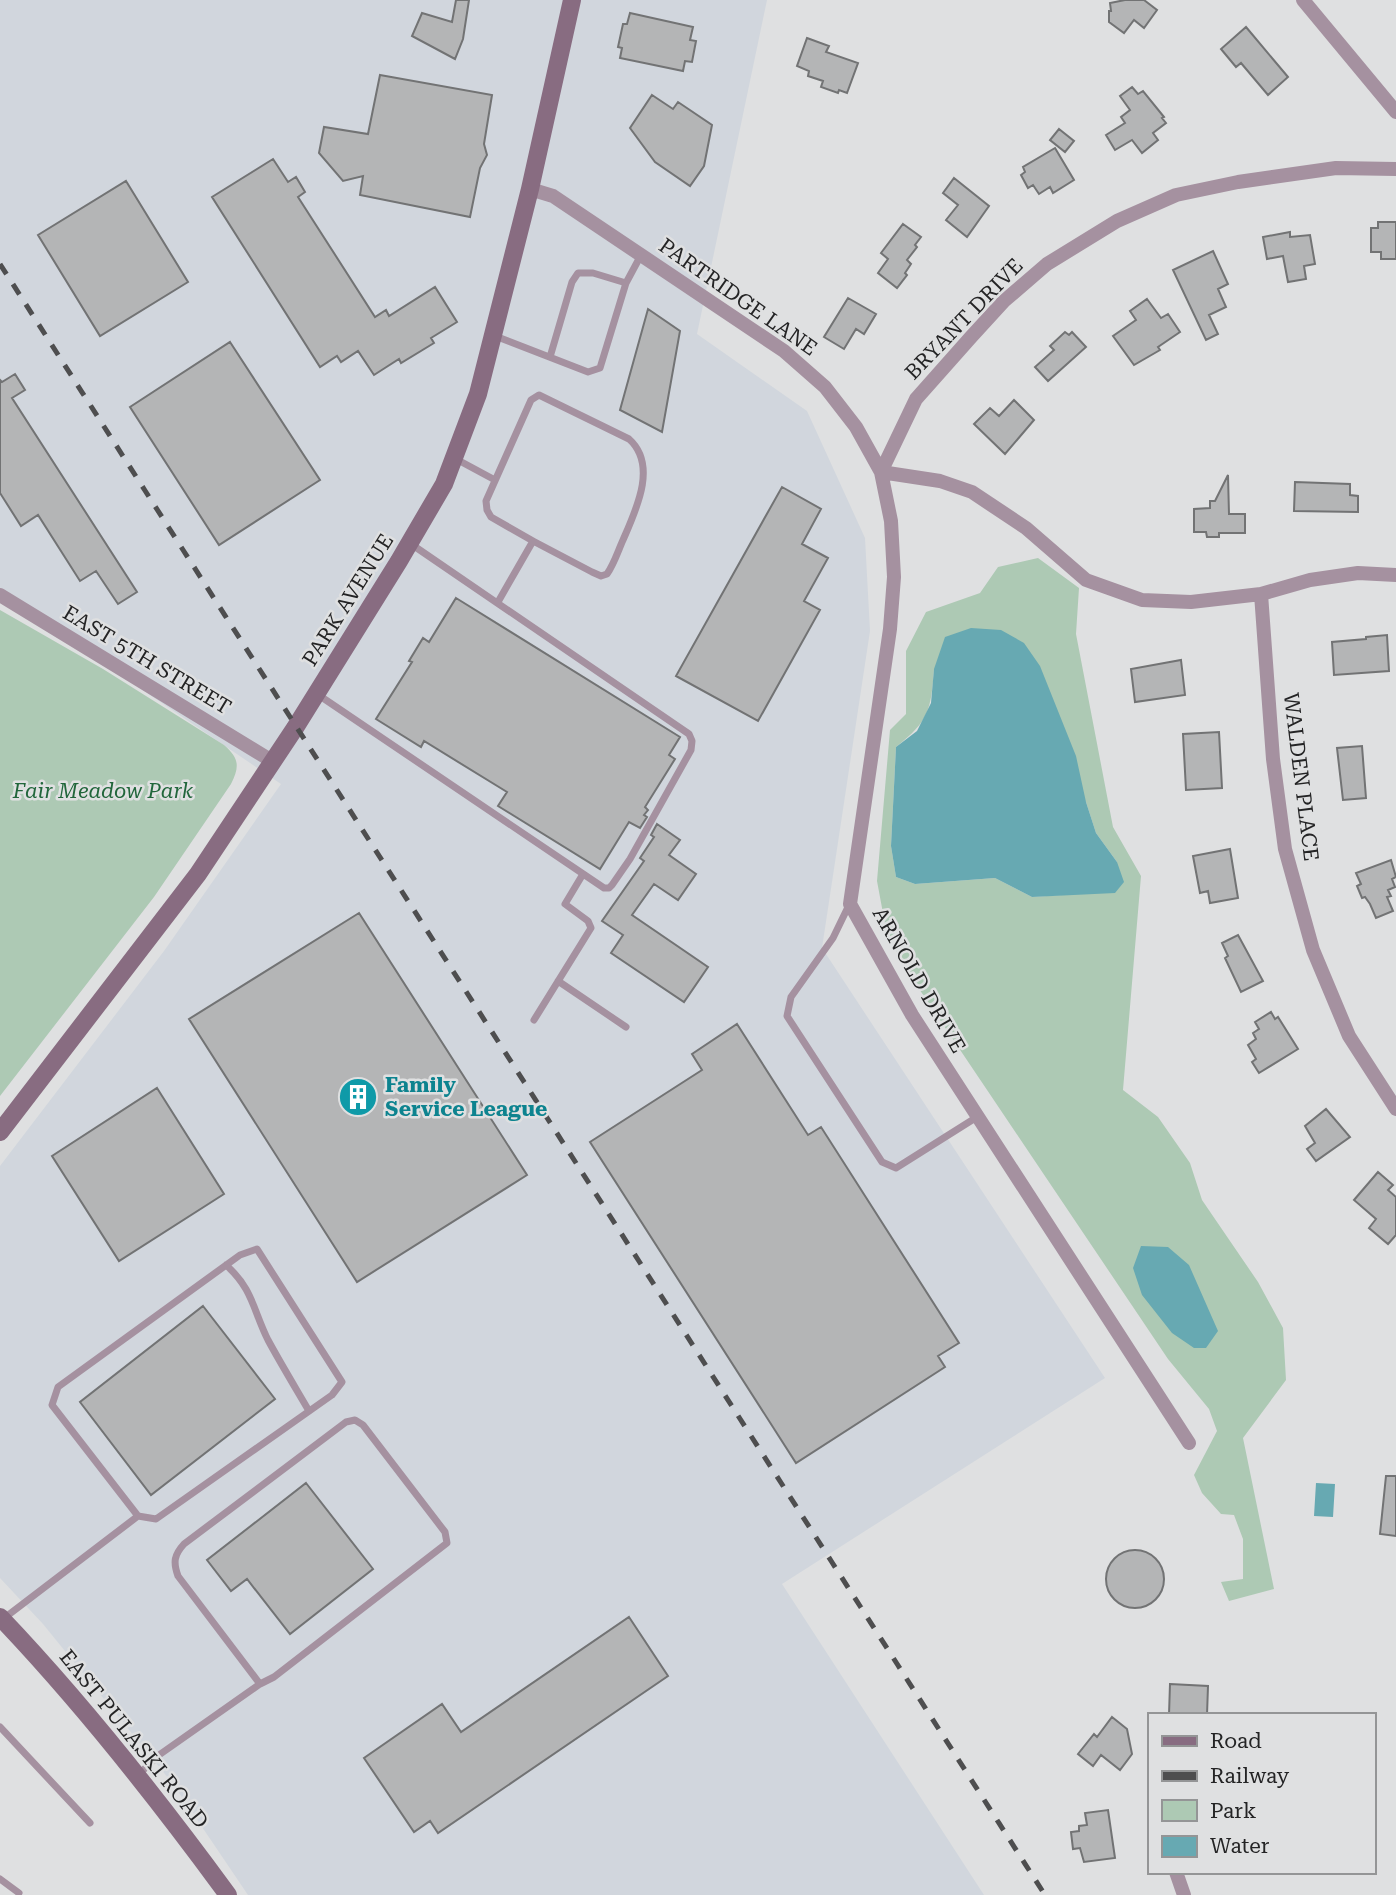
<svg xmlns="http://www.w3.org/2000/svg" width="1396" height="1895" viewBox="0 0 1396 1895" font-family="'Roboto Serif',serif">
<style>
.built{fill:#d1d6dd}
.green{fill:#adc9b4;fill-rule:evenodd}
.water{fill:#67a9b2}
.building{fill:#b4b5b6;stroke:#727374;stroke-width:2}
.lines{fill:none;stroke-linecap:round;stroke-linejoin:round}
.lane{stroke:#a591a0;stroke-width:7}
.street{stroke:#a591a0;stroke-width:14}
.secondary{stroke:#886c81;stroke-width:18}
.rail{stroke:#4e4e4f;stroke-width:5;stroke-dasharray:12 12;stroke-linecap:butt}
.labels{text-anchor:middle;stroke-width:5;stroke-linejoin:round;paint-order:stroke}
.street-label{font-size:21px;fill:#242425;stroke:#dfe0e1}
.park-label{font-size:21px;font-style:italic;fill:#21663b;stroke:#dfe0e1}
.culture-label{font-size:21px;font-weight:bold;fill:#0d838f;stroke:#dfe0e1;text-anchor:start}
</style>
<rect width="100%" height="100%" fill="#dfe0e1"/>
<path class="built" d="M0 0H767L697 334 807 411 865 538 870 631 822 948 1105 1378 782 1584 984 1895H248L173 1784 43 1624 0 1578V1166L164 951 281 784 0 593Z"/>
<path class="green" d="M1038 558 1079 588 1076 634 1113 827 1141 876 1123 1090 1158 1117 1190 1163 1202 1200 1258 1282 1283 1328 1286 1380 1243 1438 1274 1589 1229 1601 1221 1582 1243 1579V1539L1234 1515 1221 1514 1202 1493 1194 1475 1217 1431 1209 1409 1168 1359 901 962 885 924 877 881 890 730 906 714V651L926 612 980 593 998 567ZM934 669 1086 802 1096 833 1117 862 1062 895 1032 897 995 878 915 884 896 877 891 846 896 747C929 721 931 710 934 669Z
M0 610 103 669 224 745C239 758 240 766 231 784L154 897 0 1096Z"/>
<path class="water" d="M971 628 1001 630 1024 643 1040 666 1076 756 1086 802 1096 833 1117 862 1124 882 1115 893 1032 897 995 878 915 884 896 877 891 846 896 747 917 731 931 703 934 669 945 637Z
M1141 1246 1168 1247 1189 1265 1218 1331 1206 1348H1194L1172 1333 1142 1295 1133 1268Z
M1316 1483 1335 1484 1333 1517 1314 1516Z"/>
<path class="building" d="M456 0H469L463 39 455 59 412 36 422 13 452 22Z
M1125 0H1144L1157 10 1144 28 1134 20 1124 33 1109 22V11H1111L1110 3Z
M630 13 693 27 690 40 696 41 692 62 685 61 683 71 620 58 622 48 618 47 623 24H627Z
M1246 27 1288 77 1268 95 1241 63 1236 67 1221 49Z
M807 38 829 46 826 52 858 63 847 93 839 90 838 93 821 87 823 81 808 76 809 71 797 66Z
M380 75 492 95 484 144 487 155 480 168 470 217 360 195 363 176 343 181 319 153 324 127 368 134Z
M1132 87 1138 94 1143 91 1164 117 1162 118 1166 123 1153 133 1158 140 1142 153 1132 140 1115 150 1106 135 1125 123 1121 117 1130 110 1120 96Z
M652 95 673 109 678 102 712 125 704 166 690 186 655 162 630 128Z
M1059 129 1074 141 1065 152 1050 140Z
M1055 148 1074 180 1053 193 1050 187 1039 194 1033 185 1028 188 1021 175 1025 172 1023 167Z
M273 159 288 182 296 177 305 192 298 197 375 317 386 310 389 316 435 287 457 322 431 338 434 343 401 363 399 359 374 375 358 351 341 362 337 356 320 367 212 197Z
M954 178 989 206 967 237 946 220 958 205 943 193Z
M126 181 188 282 100 336 38 235Z
M1378 222H1396V259H1381V252H1371V228H1378Z
M903 224 921 237 915 245 917 247 907 260 911 264 905 273 907 275 897 288 878 273 888 259 881 253Z
M1290 232V237L1310 235 1315 264 1304 266 1306 279 1288 282 1283 256 1267 259 1263 237Z
M1213 251 1228 284 1218 289 1226 307 1209 315 1218 334 1206 340 1173 270Z
M848 298 876 314 864 334 856 329 844 349 824 337Z
M1147 299 1161 318 1168 314 1180 332 1158 347 1160 350 1134 365 1113 336 1136 320 1130 311Z
M648 309 680 331 662 432 620 410Z
M1065 332 1069 335 1072 332 1086 347 1048 381 1035 367 1054 350 1050 346Z
M230 342 320 480 219 545 130 407Z
M15 374 25 390 12 398 137 592 118 604 96 571 80 581 38 515 21 526 0 493V380L2 382Z
M1014 400 1034 420 1005 454 974 424 990 408 999 416Z
M1228 475 1229 514H1245V533H1219V537H1207L1206 532H1194V509L1210 508V501H1215Z
M1295 482 1350 484V495L1358 496V512L1294 511Z
M782 487 821 509 802 544 828 558 804 601 820 610 758 721 676 676Z
M456 598 680 737 669 755 675 759 645 807 648 810 644 815 647 817 640 828 629 822 600 869 498 806 507 792 424 741 421 747 376 719 412 662 409 661 423 638 429 642Z
M1387 635 1389 671 1334 675 1332 642 1366 639V637Z
M1181 660 1185 695 1135 702 1131 669Z
M1219 732 1222 788 1186 790 1183 734Z
M1362 746 1366 798 1343 800 1337 748Z
M657 824 680 840 669 855 696 874 678 900 654 884 632 915 708 967 684 1002 611 953 623 935 602 921 644 861 640 858 654 837 651 835Z
M1230 849 1238 898 1210 903 1208 891 1200 893 1193 856Z
M1391 860 1396 877 1392 879 1395 887 1388 890 1391 896 1387 897 1393 911 1376 918 1370 904 1365 897 1362 898 1357 886 1361 884 1356 873Z
M359 913 527 1175 357 1282 189 1019Z
M1238 935 1263 981 1241 992 1225 958 1228 956 1222 943Z
M1271 1012 1275 1019 1278 1017 1298 1049 1259 1073 1252 1062 1256 1059 1248 1045 1256 1039 1253 1033 1259 1029 1255 1022Z
M737 1024 808 1135 821 1127 959 1343 938 1356 945 1367 796 1463 590 1142 702 1070 692 1054Z
M157 1088 224 1194 119 1261 52 1156Z
M1326 1109 1350 1137 1316 1161 1307 1149 1315 1143 1305 1126Z
M1378 1172 1393 1185 1388 1190 1396 1197V1235L1388 1244 1369 1228 1376 1219 1354 1200Z
M203 1306 275 1399 151 1495 80 1402Z
M1386 1476H1396V1536L1380 1534Z
M306 1483 373 1569 290 1634 247 1579 231 1591 207 1560Z
M1106 1579a29 29 0 1 1 58 0a29 29 0 1 1-58 0Z
M629 1617 668 1676 438 1833 430 1821 414 1832 364 1758 442 1704 461 1732Z
M1170 1684 1208 1686 1207 1715H1169Z
M1112 1717 1127 1729 1132 1754 1120 1770 1101 1755 1093 1766 1078 1754 1094 1734 1097 1737Z
M1108 1810 1115 1858 1084 1862 1080 1848 1073 1849 1071 1832 1079 1831V1826L1087 1825 1085 1813Z"/>
<g class="lines">
<path class="lane" d="M495 336 588 372 600 368 626 283 641 255
M550 357 572 282 578 273H593L626 283
M456 459 495 480
M498 602 533 541 592 572 601 576 607 574C614 564 618 551 623 540 636 510 658 465 629 439L539 395 531 400 486 501 487 510 491 517 533 541
M317 694 604 888H609L612 885 630 859 691 750 692 741 689 734 411 544
M849 905 833 938 791 997 787 1016 882 1162 896 1168 977 1117
M558 981 626 1027
M534 1020 591 928 588 921 565 904 583 874
M226 1265C253 1289 253 1310 268 1340 281 1364 295 1387 309 1411
M3 1619 138 1516 156 1519 332 1395 342 1382 257 1249 240 1255 58 1387 52 1405 138 1516
M0 1727 90 1823
M138 1775 159 1755 260 1684 274 1677 447 1543 445 1532 363 1425 355 1420 346 1422 184 1544C174 1555 173 1562 178 1576L260 1684
M0 1879 19 1893"/>
<path class="street" d="M1303 0 1396 112
M530 189 553 196 784 351 825 387 856 427 881 472 940 481 972 492 1026 528 1086 580 1142 600 1191 602 1261 594 1310 580 1358 573 1396 575
M1261 594 1273 759 1285 849 1313 950 1349 1036 1396 1109
M0 595 272 761
M1189 1443 912 1015 850 904 890 629 894 577 891 521 881 472 916 399 971 337 1004 301 1047 264 1117 221 1176 195 1238 182 1336 168 1396 169
M1176 1872 1184 1895"/>
<path class="secondary" d="M0 1132 198 874 295 728 399 561 444 484 478 394 530 189 572 0
M0 1617C83 1704 157 1798 228 1895"/>
<path class="rail" d="M0 264C348 808 697 1351 1045 1895"/>
</g>
<defs>
<g id="building-disc" transform="scale(2.0125)"><circle r="9.5" fill="#0f9aa8" stroke="#dfe0e1"/><path d="M-4-6H4V6H1V3H-1V6H-4ZM-2.5-4.3h1.7v1.8h-1.7ZM.8-4.3h1.7v1.8H.8ZM-2.5-1h1.7V.8h-1.7ZM.8-1h1.7V.8H.8Z" fill="#fff"/></g>
</defs>
<g fill-rule="evenodd">
<use href="#building-disc" x="358" y="1097"/>
</g>
<g class="labels">
<g class="street-label">
<text transform="translate(738 297) rotate(35)" y="7">PARTRIDGE LANE</text>
<text transform="translate(964 319) rotate(-46)" y="7">BRYANT DRIVE</text>
<text transform="translate(348 600) rotate(-58)" y="7">PARK AVENUE</text>
<text transform="translate(147 660) rotate(31)" y="7">EAST 5TH STREET</text>
<text transform="translate(1301 777) rotate(83)" y="7">WALDEN PLACE</text>
<text transform="translate(919 980) rotate(60)" y="7">ARNOLD DRIVE</text>
<text transform="translate(134 1739) rotate(51)" y="7">EAST PULASKI ROAD</text>
</g>
<g class="park-label">
<text x="103" y="798">Fair Meadow Park</text>
</g>
<g class="culture-label">
<text x="385" y="1092">Family<tspan x="385" dy="24">Service League</tspan></text>
</g>
</g>
<rect x="1148" y="1713" width="228" height="161" fill="#dfe0e1" stroke="#949596" stroke-width="2"/>
<rect x="1162" y="1736" width="35" height="10" fill="#886c81" stroke="#949596" stroke-width="2"/>
<text x="1210" y="1748" font-size="21" fill="#242425">Road</text>
<rect x="1162" y="1771" width="35" height="10" fill="#4e4e4f" stroke="#949596" stroke-width="2"/>
<text x="1210" y="1783" font-size="21" fill="#242425">Railway</text>
<rect x="1162" y="1800" width="35" height="21" fill="#adc9b4" stroke="#949596" stroke-width="2"/>
<text x="1210" y="1818" font-size="21" fill="#242425">Park</text>
<rect x="1162" y="1836" width="35" height="21" fill="#67a9b2" stroke="#949596" stroke-width="2"/>
<text x="1210" y="1853" font-size="21" fill="#242425">Water</text>
</svg>
